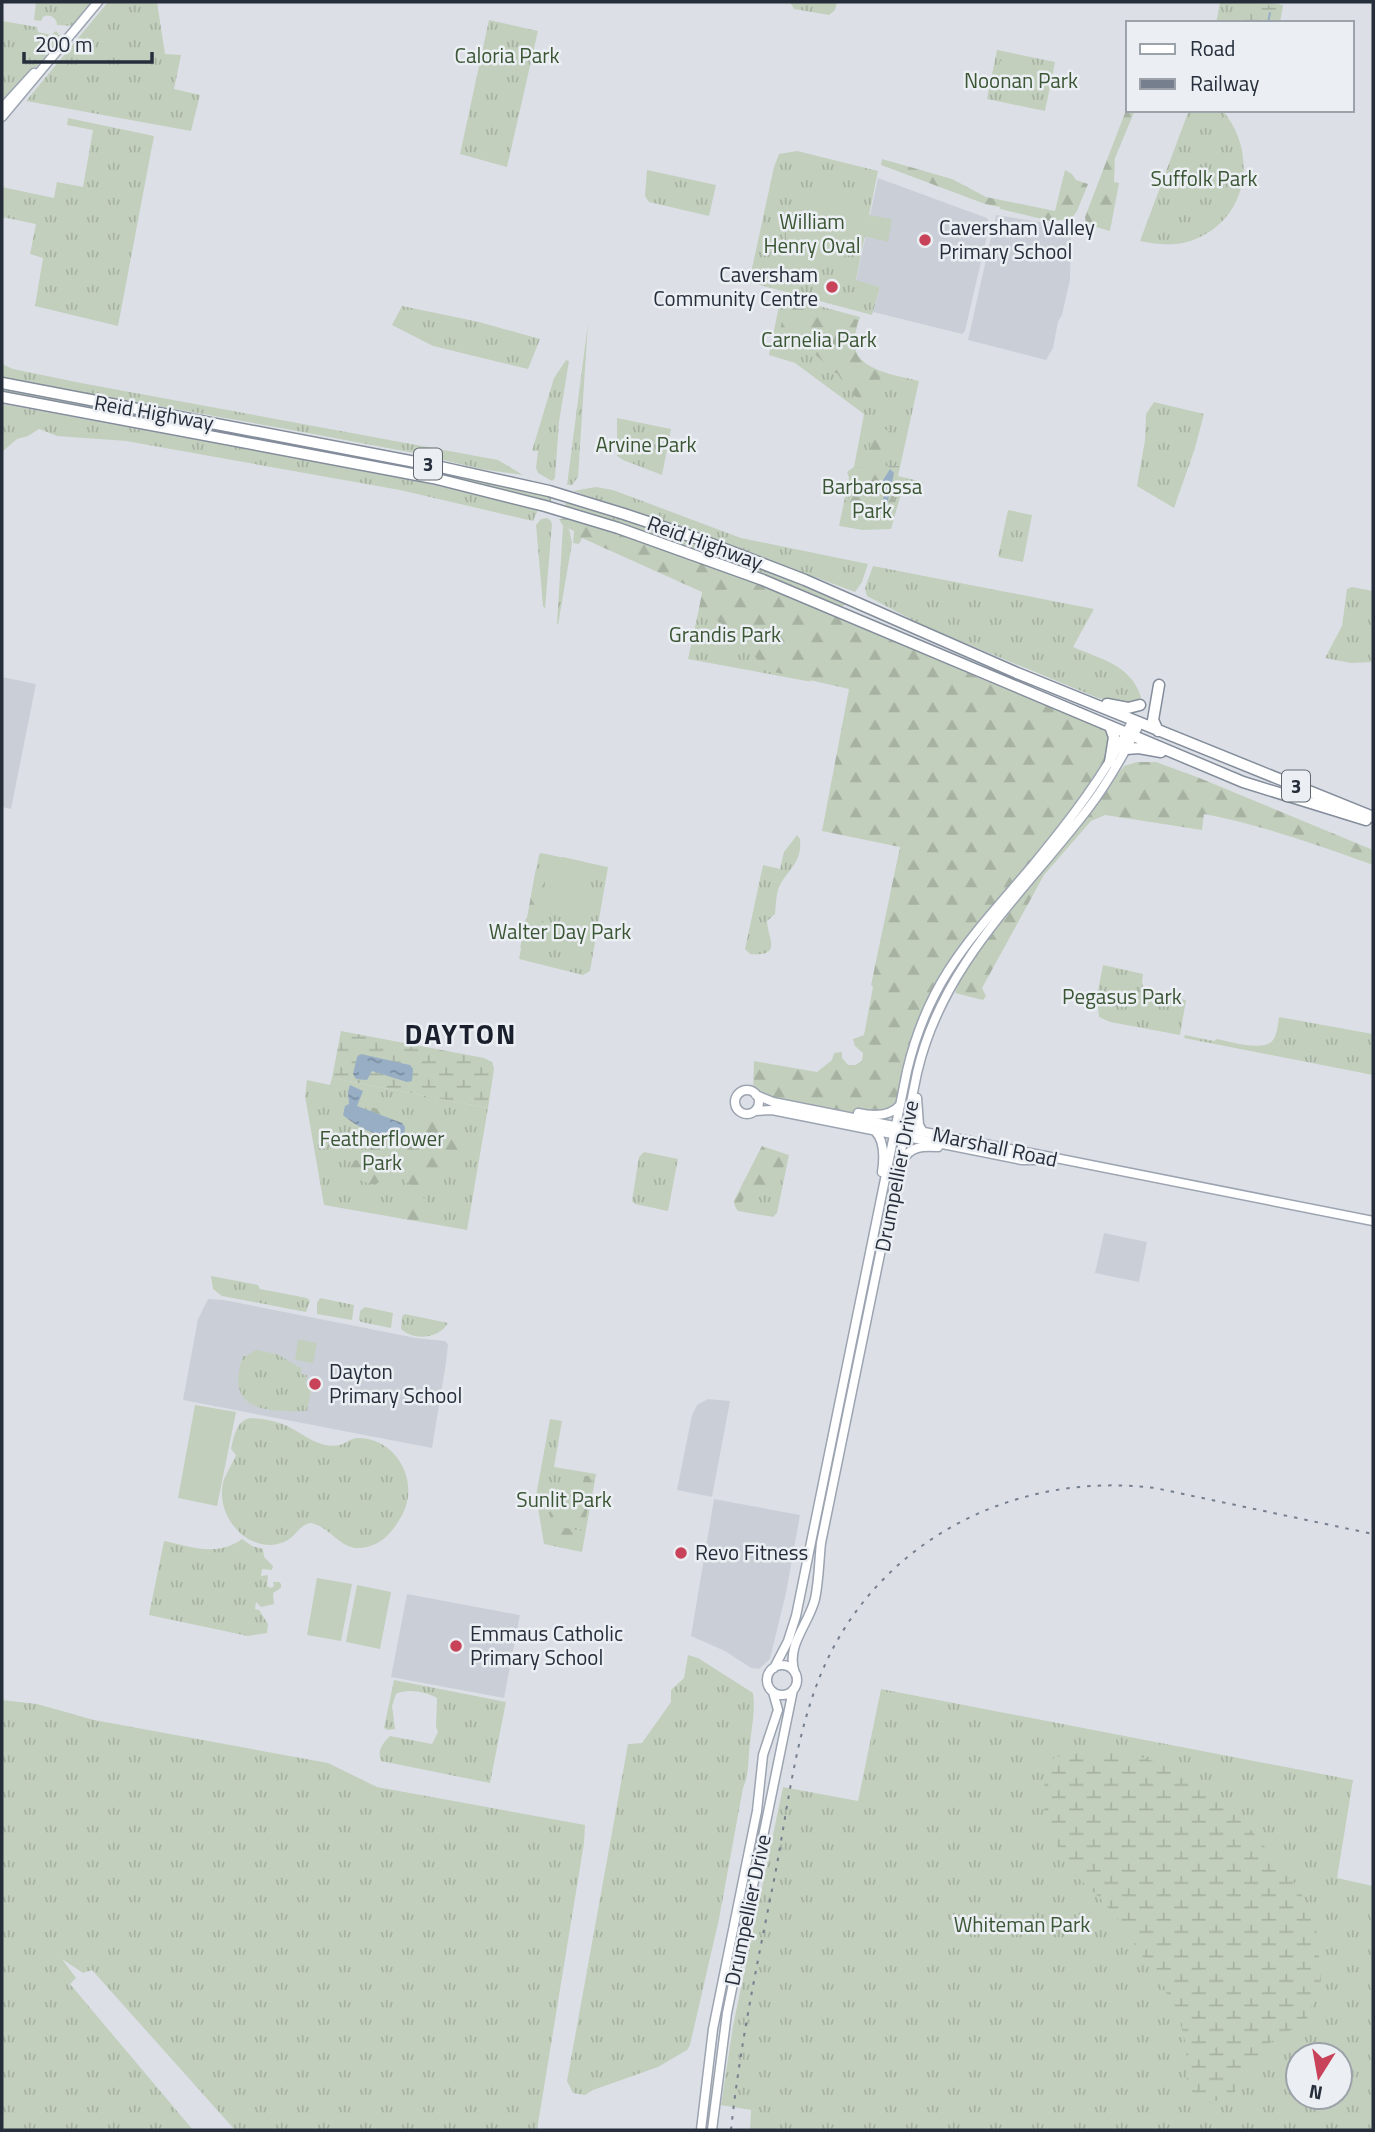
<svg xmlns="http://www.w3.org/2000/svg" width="1375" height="2132" viewBox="0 0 1375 2132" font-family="'Titillium Web',sans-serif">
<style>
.built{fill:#cacfd7}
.grass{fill:url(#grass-tufts);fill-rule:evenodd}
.forest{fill:url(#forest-firs)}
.wetland{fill:url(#wetland-marsh)}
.pitch{fill:#c2cfbd}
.water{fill:url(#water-ripples)}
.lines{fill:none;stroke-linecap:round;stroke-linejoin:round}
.stream{stroke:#97aec5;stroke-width:2}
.major-casing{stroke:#9ca4b1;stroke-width:11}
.highway-casing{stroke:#848d9b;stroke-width:13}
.major{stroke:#fff;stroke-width:8}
.highway{stroke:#fff;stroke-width:10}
.rail{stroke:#767f8e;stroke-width:2;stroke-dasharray:3.5 7;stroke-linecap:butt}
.poi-dot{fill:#c84359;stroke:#ebeff3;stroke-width:2.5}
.labels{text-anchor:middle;stroke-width:5;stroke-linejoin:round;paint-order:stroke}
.shield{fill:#ebeff3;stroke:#616872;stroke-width:2}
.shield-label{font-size:19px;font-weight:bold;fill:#262e3b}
.park-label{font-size:21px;fill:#3b5634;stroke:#ebeff3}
.poi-label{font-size:21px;fill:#262e3b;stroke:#ebeff3;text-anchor:start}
.street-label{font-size:21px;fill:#262e3b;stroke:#ebeff3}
.district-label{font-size:28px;font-weight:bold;letter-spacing:2px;fill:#191f2c;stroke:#ebeff3}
</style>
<defs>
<pattern id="grass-tufts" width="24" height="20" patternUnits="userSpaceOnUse" patternTransform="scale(1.75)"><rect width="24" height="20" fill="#c2cfbd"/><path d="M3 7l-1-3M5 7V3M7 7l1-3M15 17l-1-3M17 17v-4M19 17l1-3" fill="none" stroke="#a7b2a3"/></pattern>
<pattern id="forest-firs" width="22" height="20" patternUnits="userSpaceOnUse" patternTransform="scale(1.75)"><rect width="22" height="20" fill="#c2cfbd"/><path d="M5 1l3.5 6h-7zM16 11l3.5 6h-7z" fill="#a7b2a3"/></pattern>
<pattern id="wetland-marsh" width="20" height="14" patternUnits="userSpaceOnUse" patternTransform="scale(1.75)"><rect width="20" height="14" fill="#c2cfbd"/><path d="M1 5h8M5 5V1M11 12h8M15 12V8" fill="none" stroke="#a7b2a3"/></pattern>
<pattern id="water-ripples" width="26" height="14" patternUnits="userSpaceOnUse" patternTransform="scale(1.75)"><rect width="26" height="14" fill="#97aec5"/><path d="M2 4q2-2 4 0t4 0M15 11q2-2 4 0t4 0" fill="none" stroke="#7b8ea1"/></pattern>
</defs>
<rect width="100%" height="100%" fill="#dce0e6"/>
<path class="built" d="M878 178 987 218 990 223 965 331 962 334 873 312 880 287 856 281Z
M996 215 1057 225 1071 234 1070 280 1062 315 1058 322 1053 348 1046 360 968 340Z
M2 677 36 684 11 809 2 807Z
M1104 1233 1147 1242 1139 1282 1095 1273Z
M208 1299 224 1300 416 1338 445 1341 448 1344 446 1363 432 1448 183 1400 198 1319Z
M708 1399 730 1401 712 1497 677 1490 692 1415 697 1405Z
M714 1499 800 1515 786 1593 770 1659 759 1669 751 1668 725 1651 691 1636Z
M407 1594 520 1615 504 1698 391 1677Z"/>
<path class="grass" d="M36 2H92L73 26 57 25C57 18 49 13 43 17L41 21 34 20Z
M108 2H157L165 54 181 55 174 89 200 95 191 131 26 101Z
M790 2H837L835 10 829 15 794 9Z
M1220 2H1266L1283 5 1280 23H1216Z
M489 20 538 31 507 167 460 154Z
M2 21 37 27 38 32 51 35 56 31 62 38 2 105Z
M997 50 1055 62 1045 111 987 99Z
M1189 110H1222C1257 150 1250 215 1198 238 1179 247 1160 245 1140 241Z
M68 118 154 136 118 326 35 306 43 258 30 254 36 224 2 217V187L54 198 57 182 83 187 93 130 67 125Z
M797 151 878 171 856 280 880 287 872 315 749 282 774 167 779 154Z
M647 170 716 185 709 216 649 202 645 196Z
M781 296 860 317C858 324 855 332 854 339 852 371 897 375 919 381L898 476 923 482 922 487 910 485 903 487 891 529 863 530 839 526 849 478 847 472 854 467 864 414 795 363 769 355Z
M402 306 479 322 540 339 528 369 433 346 392 325Z
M588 323 578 477 572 485H567Z
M566 360 569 361 559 422 555 478 552 481 538 473 536 468 538 451H532L554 378Z
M2 364 13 369 81 383 498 460 523 475 481 469 414 453 292 430 2 378Z
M2 387 444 469 551 496V506L2 393Z
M1154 402 1204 414 1195 448 1174 508 1137 486 1145 440 1146 414Z
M2 404 396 476 538 510 533 521 400 490 126 441 57 436 39 429 28 436 17 439 2 452Z
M617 418 671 429 662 475 623 460 617 456Z
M596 487 613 490 741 538 868 564 862 582 855 592 719 541 573 491Z
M566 499 699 543 848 602 841 607 565 510Z
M1008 510 1032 515 1023 562 998 557Z
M547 518 551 521 552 524 545 609 543 606 536 525 541 519Z
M563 526 569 529 572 543 558 625 557 624Z
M873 566 1094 609 1073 647C1101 659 1131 665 1141 697L1136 704H1122L1098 698 924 626 867 596 865 588Z
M1352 587 1373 591V662L1351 663 1325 658 1342 626 1347 589Z
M703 590 812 682 688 659Z
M797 835 800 839C802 863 790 867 780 885 776 892 776 906 775 914L767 921C768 939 783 957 750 954L745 949 763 865 780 869 784 852Z
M541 853 608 867 590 971 583 975 519 959 539 855Z
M1103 965 1143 974 1142 982 1144 990 1149 993 1186 1000 1180 1035 1110 1022 1099 1017 1097 996Z
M1279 1017 1373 1034V1075L1184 1038 1185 1035 1214 1041 1217 1039C1231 1042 1264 1052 1273 1040 1277 1035 1278 1024 1279 1017Z
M332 1078 488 1108 467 1230 324 1205 305 1096 307 1080 330 1085Z
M762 1146 789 1155 777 1213 773 1217 738 1211 735 1206 734 1201Z
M644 1152 678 1159 668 1211 635 1204 632 1201 639 1157Z
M211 1276 258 1285 260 1289 307 1298 310 1301 306 1312 222 1296 213 1289Z
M320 1298 354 1305 352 1320 317 1314V1303Z
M365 1307 393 1313 391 1328 361 1322 359 1320 360 1311Z
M405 1314 448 1323C439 1339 414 1341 401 1329L402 1316Z
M256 1350 277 1354 302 1369 301 1374 307 1375 306 1384 312 1386 307 1411C265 1412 224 1411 243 1356H246Z
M250 1418C264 1419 279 1421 291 1428 302 1434 313 1442 325 1445 345 1449 347 1437 360 1438 398 1440 421 1483 401 1517 392 1533 381 1546 361 1548 339 1550 331 1526 310 1523 298 1526 295 1538 284 1542 252 1555 220 1522 222 1491 222 1478 231 1467 236 1455L231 1449C234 1437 236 1421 250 1418Z
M550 1419 562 1421 554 1467 596 1474 582 1552 544 1544 536 1496Z
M242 1539 252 1546 263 1549 264 1557 273 1566 272 1570 262 1569 261 1576 268 1575 267 1586 271 1588 274 1586 273 1582H279L281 1584V1588L273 1593 274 1604 261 1607 256 1602 255 1609 259 1610 268 1624 267 1633 248 1636 149 1615 164 1541C192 1547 217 1557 242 1539Z
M688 1655 698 1658 753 1693C756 1714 750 1734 749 1755 748 1768 748 1776 743 1788L719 1919 690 2045 687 2050 658 2067 593 2090 585 2095 573 2093 567 2081 628 1744 642 1743 671 1702V1690L684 1678Z
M394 1680 506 1702 490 1783 381 1761C377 1750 383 1743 390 1736L432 1744 438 1732 436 1727 437 1698C426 1692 408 1688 396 1694L392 1706 395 1729 388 1730 384 1728Z
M881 1689 1353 1780 1337 1878 1373 1886V2130H750L751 2110 721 2105 733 2026 783 1787 858 1801ZM1298 2055H1340V2097H1298Z
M2 1700 37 1704 94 1720 328 1763 377 1787 585 1825 584 1843 537 2130H235L92 1970 83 1973 62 1959 76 1978 70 1984 193 2130H2Z"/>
<path class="forest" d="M1128 105V110H1135L1115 158 1114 182 1119 183 1110 231 1086 224 1085 217Z
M882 159 952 179 986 197 1055 211 1065 170 1072 174 1076 180 1088 184 1077 211 1071 219 1050 221 1000 209V207L985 204 881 165Z
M786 301 858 320C851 350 853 363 885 373L873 388 878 403 870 401 868 404C848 393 850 392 837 373H828C824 360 816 351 802 352L803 347 800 344 794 346 796 352 784 353 776 351Z
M865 420 893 433 885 466H899C897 475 893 516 889 522 885 526 877 525 872 525 863 526 858 526 850 523L845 515 853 476 851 471 858 467 864 468C870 457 868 446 873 436L870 431 863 430Z
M567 518 683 555 759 584 1003 688 1110 726V762L982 924 933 994 896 1110 861 1114 835 1109 813 1110 763 1098 753 1092 754 1061 817 1072 832 1060 834 1053 842 1052V1058L848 1065H855L862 1061 863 1053 855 1046 853 1039 864 1035 873 987 871 985 900 847 822 831 849 689 752 667 757 659 753 655 759 646 757 636 723 627 715 618 699 609 702 592 582 538 579 544 573 543 574 531 563 526 559 519Z
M1137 762H1156L1197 777 1373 850V865C1317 845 1262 825 1204 814L1202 830 1105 815 1091 821 1044 875 982 988 986 996 983 1000 955 993 960 979 979 951 1124 766Z
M536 868 544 870 545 884 540 905 529 907Z
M526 918 543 921 548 929 544 932 537 929 534 940 520 948Z
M539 941H544L541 960 536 963 522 958V952Z
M371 1107 405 1117 411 1121 433 1119C437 1122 456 1132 457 1135 463 1150 454 1167 443 1175L444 1182 436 1185 432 1192H427L410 1185 391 1168 377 1164 368 1157 367 1143 375 1140H385L386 1135 395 1138H404L405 1127 402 1123 367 1110Z
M762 1146 771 1154 780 1157 784 1165 779 1188 773 1193 765 1189H757L754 1185 749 1186 741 1204 743 1210 738 1211 735 1206 734 1201Z
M355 1160 370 1164 379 1171V1182L375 1185 345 1176Z
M413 1194 427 1199 426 1202 418 1205V1208L423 1212 418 1221 394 1217C395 1206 401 1198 413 1194Z
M585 1476H594L584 1527H576C576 1521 582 1480 585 1476Z
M543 1485 561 1499 569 1501 572 1504 563 1524 565 1528 583 1531 580 1551C516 1539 570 1516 541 1501Z"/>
<path class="wetland" d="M1248 2 1277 7 1279 12 1277 23H1221L1234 19 1237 23 1244 18Z
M341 1031 484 1058 492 1062 494 1069 488 1108 332 1078Z
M1100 1750 1125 1752 1165 1765 1238 1814 1300 1890 1317 1933 1321 1981 1306 2021 1263 2047 1233 2095 1204 2105 1187 2086 1186 2045 1177 2009 1119 1921 1101 1899 1072 1872 1047 1827 1042 1792 1054 1757Z"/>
<path class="pitch" d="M1000 61 1025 66 1021 85 996 80Z
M830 187C851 187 864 199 868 219L869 215 892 219 888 242 864 236C827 294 758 255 798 206 807 196 817 189 830 187Z
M563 857 585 862 583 869 585 882 581 893 583 897 581 914 577 915 544 880V869L547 861H558Z
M298 1339 317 1343 313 1363 295 1360Z
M195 1405 236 1412 217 1506 178 1498Z
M317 1578 352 1584 341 1641 307 1635Z
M357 1585 391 1592 380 1649 346 1642Z"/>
<path class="water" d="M890 469 894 473 885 515 878 512 884 496 883 480Z
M361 1054 410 1065 413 1069 412 1081 407 1082 372 1071 367 1080 356 1079 353 1074 357 1057Z
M350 1085 363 1091 357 1106 402 1123 405 1127 404 1138C382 1139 359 1129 343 1115L345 1106 349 1104 348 1092Z"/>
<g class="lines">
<path class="stream" d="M1268 23 1270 13"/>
<g class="major-casing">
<path id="major" d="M2 108 34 73
M2 117 98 2
M735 1102a12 12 0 1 1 24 0a12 12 0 1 1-24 0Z
M756 1095 773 1102 1373 1221
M917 1098 919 1125 923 1132
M755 1111 772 1110 1022 1160H1041
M858 1113C872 1116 890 1117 900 1105
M875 1131C885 1141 884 1159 882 1172
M902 1162C909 1146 923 1146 938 1147
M767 1680a15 15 0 1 1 30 0a15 15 0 1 1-30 0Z
M774 1668 788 1641 796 1616 907 1071C929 977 974 935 1033 865 1071 819 1106 773 1133 720
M795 1673C785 1646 809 1624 815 1599 819 1580 819 1561 821 1543L917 1073C942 964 1022 895 1087 810 1108 783 1124 754 1140 723
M701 2130 713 2029 757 1811 763 1755 778 1710 773 1692
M712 2130 727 2013 793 1690"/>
</g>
<g class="highway-casing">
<path id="highway" d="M2 383 436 466 549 491 624 514 696 538 805 580 1017 673 1373 817
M2 397 433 478 545 506 618 528 763 580 1243 782 1366 820
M1107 704 1128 708 1140 705
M1110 726 1114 737 1110 762
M1158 731 1153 720 1159 685
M1126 749 1139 748 1161 752"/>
</g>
<use href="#major" class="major"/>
<use href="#highway" class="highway"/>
<path class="rail" d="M731 2130C740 2044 758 1960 775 1875 787 1812 794 1745 817 1684 869 1545 1010 1470 1155 1488L1373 1534"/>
</g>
<g class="poi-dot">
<circle cx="925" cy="240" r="7"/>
<circle cx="832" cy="287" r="7"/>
<circle cx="315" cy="1384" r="7"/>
<circle cx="681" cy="1553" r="7"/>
<circle cx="456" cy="1646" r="7"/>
</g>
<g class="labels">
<g class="shield">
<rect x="414" y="448.5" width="28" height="31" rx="5"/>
<rect x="1282" y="770.5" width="28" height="31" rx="5"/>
</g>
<g class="shield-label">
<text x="428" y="471">3</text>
<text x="1296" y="793">3</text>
</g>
<g class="park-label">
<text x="507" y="63">Caloria Park</text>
<text x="1021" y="88">Noonan Park</text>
<text x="1204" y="186">Suffolk Park</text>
<text x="812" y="229">William<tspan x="812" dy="24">Henry Oval</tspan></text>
<text x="819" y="347">Carnelia Park</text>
<text x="646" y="452">Arvine Park</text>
<text x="872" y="494">Barbarossa<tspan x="872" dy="24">Park</tspan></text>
<text x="725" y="642">Grandis Park</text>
<text x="560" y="939">Walter Day Park</text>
<text x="1122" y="1004">Pegasus Park</text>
<text x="382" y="1146">Featherflower<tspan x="382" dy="24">Park</tspan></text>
<text x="564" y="1507">Sunlit Park</text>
<text x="1022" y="1932">Whiteman Park</text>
</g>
<g class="poi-label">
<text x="939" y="235">Caversham Valley<tspan x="939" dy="24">Primary School</tspan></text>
<text x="818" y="282" text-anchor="end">Caversham<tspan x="818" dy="24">Community Centre</tspan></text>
<text x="329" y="1379">Dayton<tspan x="329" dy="24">Primary School</tspan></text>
<text x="695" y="1560">Revo Fitness</text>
<text x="470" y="1641">Emmaus Catholic<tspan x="470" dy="24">Primary School</tspan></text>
</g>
<g class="street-label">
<text transform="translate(154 413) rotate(10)" y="7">Reid Highway</text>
<text transform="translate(705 543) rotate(20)" y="7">Reid Highway</text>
<text transform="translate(995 1147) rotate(12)" y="7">Marshall Road</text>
<text transform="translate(897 1176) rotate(-79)" y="7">Drumpellier Drive</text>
<text transform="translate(748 1910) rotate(-78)" y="7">Drumpellier Drive</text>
</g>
<g class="district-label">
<text x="461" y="1044">DAYTON</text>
</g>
</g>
<rect width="1375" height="2132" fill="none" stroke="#262e3b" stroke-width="7"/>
<rect x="1126" y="21" width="228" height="91" fill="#ebeff3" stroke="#9ca2a9" stroke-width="2"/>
<rect x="1140" y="44" width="35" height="10" fill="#ffffff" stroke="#9ca2a9" stroke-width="2"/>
<text x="1190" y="56" font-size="21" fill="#262e3b">Road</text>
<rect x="1140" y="79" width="35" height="10" fill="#767f8e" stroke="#9ca2a9" stroke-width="2"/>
<text x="1190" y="91" font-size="21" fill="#262e3b">Railway</text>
<g transform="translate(1319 2076) rotate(191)"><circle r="33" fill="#ebeff3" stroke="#9ca2a9" stroke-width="2"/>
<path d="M0-5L12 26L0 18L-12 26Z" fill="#c84359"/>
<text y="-10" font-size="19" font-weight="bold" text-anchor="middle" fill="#262e3b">N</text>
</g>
<path d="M24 52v10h128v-10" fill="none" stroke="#262e3b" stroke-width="3.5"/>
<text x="35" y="52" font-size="21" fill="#262e3b" stroke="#ebeff3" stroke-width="5" paint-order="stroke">200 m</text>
</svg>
